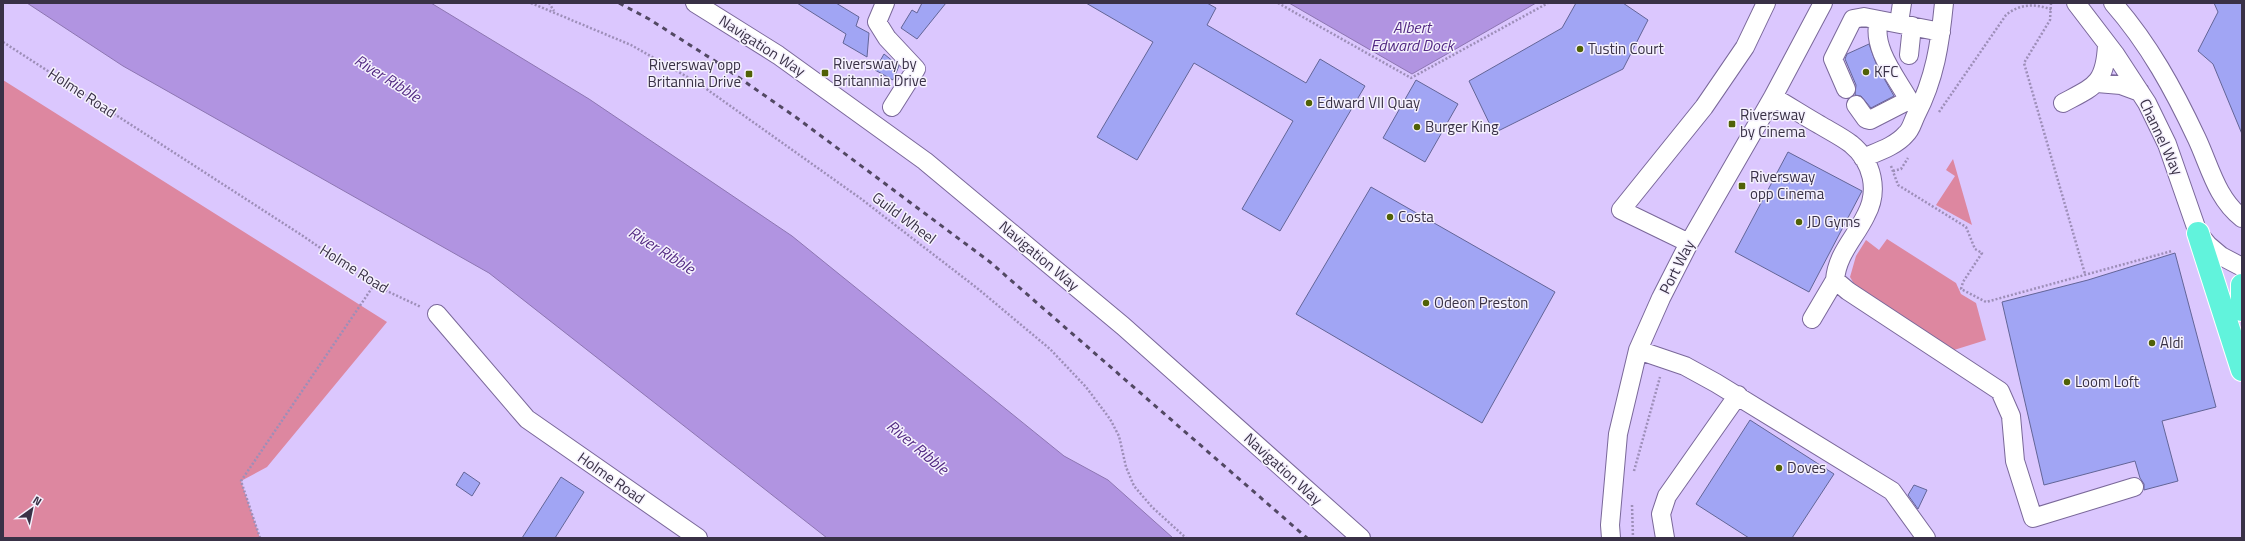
<svg xmlns="http://www.w3.org/2000/svg" width="2245" height="541" viewBox="0 0 2245 541" font-family="'Titillium Web',sans-serif">
<style>
.green{fill:#dd87a0}
.water{fill:#b194e1;stroke:#8d76b2}
.building{fill:#a1a5f4;stroke:#636597}
.lines{fill:none;stroke-linecap:round;stroke-linejoin:round}
.minor-casing{stroke:#7a689a;stroke-width:20}
.highway-casing{stroke:#fff;stroke-width:24}
.path{stroke:#9d8eb8;stroke-width:2.5;stroke-dasharray:2 2;stroke-linecap:butt}
.minor{stroke:#fff;stroke-width:18}
.highway{stroke:#61f3dc;stroke-width:22}
.rail{stroke:#524863;stroke-width:3;stroke-dasharray:5 5;stroke-linecap:butt}
.poi-dot{fill:#506106;stroke:#f5f1fd;stroke-width:1.5}
.labels{text-anchor:middle;stroke-width:3;stroke-linejoin:round;paint-order:stroke}
.street-label{font-size:15px;fill:#393146;stroke:#f5f1fd}
.poi-label{font-size:15px;fill:#393146;stroke:#f5f1fd;text-anchor:start}
.water-label{font-size:16px;font-style:italic;fill:#532a83;stroke:#f5f1fd}
</style>
<rect width="100%" height="100%" fill="#dbc7fe"/>
<path class="green" d="M3 80 387 322 267 467 241 481 260 538H3Z
M1953 159 1972 225 1936 205 1955 176 1946 170Z
M1887 239 1956 283 1961 294 1976 303 1986 340 1954 350 1856 287 1850 277 1856 256 1866 240 1879 250Z"/>
<path class="water" d="M27 3H431L589 99 792 236 1064 456 1108 480 1173 538H827L489 273 123 66Z
M1289 3H1536L1412 74Z"/>
<path class="building" d="M797 3H836L859 17 856 26 869 33 867 57 843 43 846 34Z
M922 3H946L917 39 901 28 912 10 917 13Z
M1086 3H1207L1216 8 1207 25 1306 83 1320 59 1365 86 1280 231 1242 209 1293 121 1194 63 1137 160 1097 137 1153 42Z
M1576 3H1623L1648 20 1623 69 1494 133 1469 81 1562 28Z
M2214 3H2242V134L2213 64 2198 51 2218 12Z
M1869 44 1877 66 1894 96 1871 108 1861 96 1855 95 1856 85 1845 59 1847 54Z
M884 54 899 66 893 80 875 70Z
M1416 80 1458 104 1425 162 1383 138Z
M1788 152 1862 191 1809 292 1735 252Z
M1371 187 1555 292 1482 423 1296 314Z
M2175 253 2216 407 2162 421 2178 481 2144 490V484L2140 478 2135 461 2044 485 2002 302 2088 280Z
M1750 420 1834 474 1792 538H1749L1696 504Z
M464 472 480 483 472 496 456 485Z
M561 477 584 492 555 538H522Z
M1914 485 1927 490 1918 509 1908 495Z"/>
<g class="lines">
<g class="minor-casing">
<path id="minor" d="M695 3 778 55 925 161 1123 326 1361 538
M885 3 877 22 887 38 916 69 892 107
M2076 3 2115 54 2147 103 2167 144 2198 233 2208 245 2221 256 2242 267
M2113 3C2149 44 2174 90 2197 139 2210 167 2217 199 2242 218
M1899 23 1902 3
M1909 55 1912 26
M2097 83 2121 85 2140 92
M1846 89 1833 59 1853 19 1864 17 1941 32
M1773 97C1789 106 1804 116 1820 125 1830 131 1842 137 1851 144 1873 162 1879 191 1866 215 1855 238 1837 254 1835 280L1848 291 2000 391 2011 416 2015 461 2033 518 2134 487
M2063 103C2095 86 2105 84 2107 45
M1856 105 1866 119 1870 120 1909 100C1896 77 1871 47 1879 20
M1863 158C1877 152 1896 146 1906 134 1911 130 1913 121 1916 115 1935 78 1940 44 1944 3
M1689 243 1621 210 1704 107 1745 47 1766 3
M437 314 527 419 698 538
M1812 319 1835 280
M1638 350 1685 366 1716 383 1892 491 1926 538
M1611 538 1610 525 1618 434 1638 350 1661 298 1689 243 1773 97 1823 3
M1665 538 1661 514 1667 496 1738 395"/>
</g>
<g class="highway-casing">
<path id="highway" d="M2198 233 2242 370
M2242 285V310"/>
</g>
<path class="path" d="M531 3 631 45 698 83 860 198 977 288 1050 349 1086 387 1110 419 1119 436 1126 467 1134 486 1152 507 1186 538
M549 3 554 11
M1278 3 1411 78 1548 3
M2051 3 2050 20 2024 63 2085 274
M3 42 303 236 374 285 421 307
M1939 112 2006 15C2019 4 2036 3 2052 10
M1891 166 1898 185 1966 227 1975 249 1982 253 1963 282 1961 289 1986 302 2172 251
M1893 171 1901 169 1908 158
M1634 471 1660 377
M1632 505 1633 538
M260 538 241 481 374 285"/>
<use href="#minor" class="minor"/>
<use href="#highway" class="highway"/>
<path class="rail" d="M619 3 649 19 715 61 797 118 990 262 1307 538"/>
</g>
<g class="poi-dot">
<circle cx="1580" cy="49" r="4"/>
<circle cx="1866" cy="72" r="4"/>
<rect x="821" y="69" width="8" height="8" rx="2"/>
<rect x="745" y="70" width="8" height="8" rx="2"/>
<circle cx="1309" cy="103" r="4"/>
<rect x="1728" y="120" width="8" height="8" rx="2"/>
<circle cx="1417" cy="127" r="4"/>
<rect x="1738" y="182" width="8" height="8" rx="2"/>
<circle cx="1390" cy="217" r="4"/>
<circle cx="1799" cy="222" r="4"/>
<circle cx="1426" cy="303" r="4"/>
<circle cx="2152" cy="343" r="4"/>
<circle cx="2067" cy="382" r="4"/>
<circle cx="1779" cy="468" r="4"/>
</g>
<g class="labels">
<g class="street-label">
<text transform="translate(762 46) rotate(33)" y="5">Navigation Way</text>
<text transform="translate(82 93) rotate(33)" y="5">Holme Road</text>
<text transform="translate(2161 137) rotate(65)" y="5">Channel Way</text>
<text transform="translate(904 218) rotate(37)" y="5">Guild Wheel</text>
<text transform="translate(1039 256) rotate(40)" y="5">Navigation Way</text>
<text transform="translate(1677 267) rotate(-63)" y="5">Port Way</text>
<text transform="translate(354 269) rotate(32)" y="5">Holme Road</text>
<text transform="translate(1283 469) rotate(42)" y="5">Navigation Way</text>
<text transform="translate(611 478) rotate(35)" y="5">Holme Road</text>
</g>
<g class="poi-label">
<text x="1588" y="54">Tustin Court</text>
<text x="833" y="69">Riversway by<tspan x="833" dy="17">Britannia Drive</tspan></text>
<text x="741" y="70" text-anchor="end">Riversway opp<tspan x="741" dy="17">Britannia Drive</tspan></text>
<text x="1874" y="77">KFC</text>
<text x="1317" y="108">Edward VII Quay</text>
<text x="1740" y="120">Riversway<tspan x="1740" dy="17">by Cinema</tspan></text>
<text x="1425" y="132">Burger King</text>
<text x="1750" y="182">Riversway<tspan x="1750" dy="17">opp Cinema</tspan></text>
<text x="1398" y="222">Costa</text>
<text x="1807" y="227">JD Gyms</text>
<text x="1434" y="308">Odeon Preston</text>
<text x="2160" y="348">Aldi</text>
<text x="2075" y="387">Loom Loft</text>
<text x="1787" y="473">Doves</text>
</g>
<g class="water-label">
<text x="1412" y="33">Albert<tspan x="1412" dy="18">Edward Dock</tspan></text>
<text transform="translate(388 78) rotate(32)" y="6">River Ribble</text>
<text transform="translate(662 250) rotate(32)" y="6">River Ribble</text>
<text transform="translate(918 447) rotate(40)" y="6">River Ribble</text>
</g>
</g>
<rect width="2245" height="541" fill="none" stroke="#393146" stroke-width="8"/>
<g transform="translate(32 509) rotate(33)" stroke="#f5f1fd" stroke-width="3" paint-order="stroke">
<path d="M0-3L7 15L0 10L-7 15Z" fill="#393146"/>
<text y="-6" font-size="11" font-weight="bold" text-anchor="middle" fill="#393146">N</text>
</g>
</svg>
